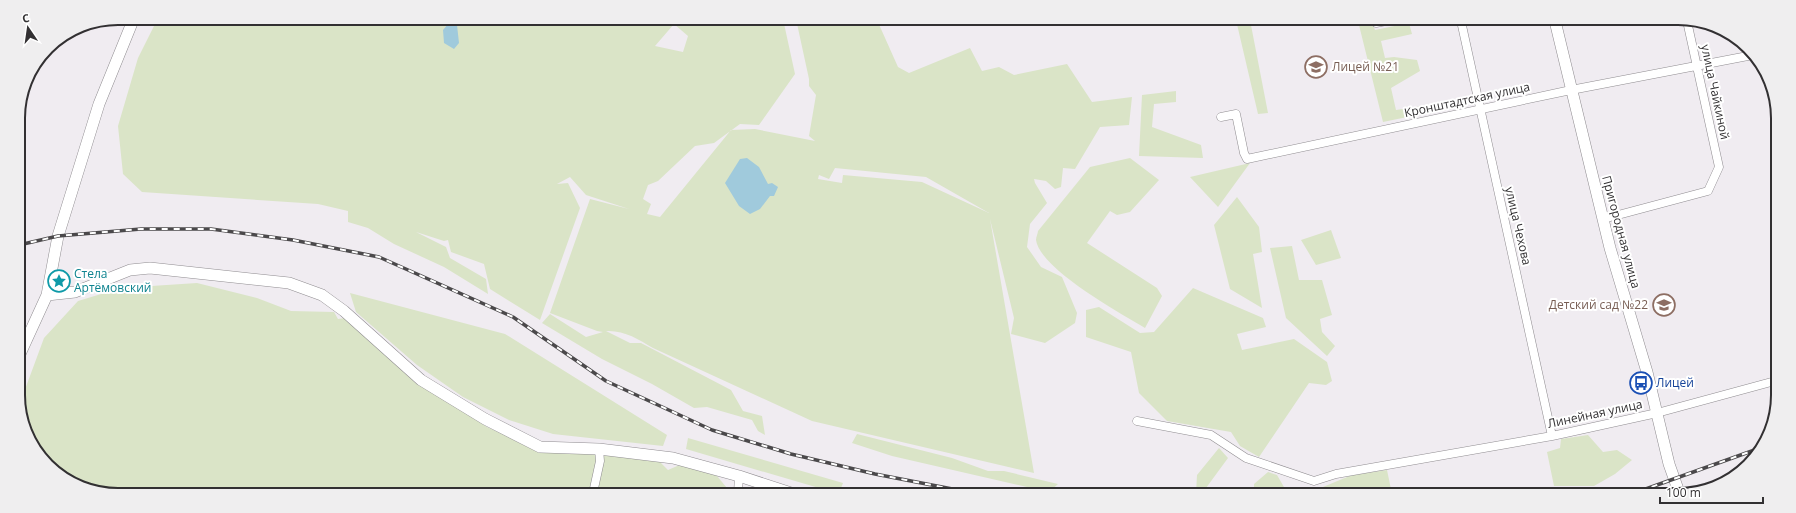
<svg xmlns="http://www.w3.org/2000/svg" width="1796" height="513" viewBox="0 0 1796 513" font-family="'Open Sans',sans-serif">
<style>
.green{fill:#dae4c7;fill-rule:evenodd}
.water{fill:#a0cadc}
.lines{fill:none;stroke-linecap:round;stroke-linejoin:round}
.street-casing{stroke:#908d91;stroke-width:9}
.secondary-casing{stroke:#908d91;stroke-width:12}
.street{stroke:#fff;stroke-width:8}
.secondary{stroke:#fff;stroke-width:11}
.rail-casing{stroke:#4b494b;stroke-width:3.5}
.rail{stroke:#fff;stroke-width:2;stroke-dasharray:6;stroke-linecap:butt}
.labels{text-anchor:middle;stroke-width:4;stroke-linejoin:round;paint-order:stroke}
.education-label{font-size:12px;fill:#785e54;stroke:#fff;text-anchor:start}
.street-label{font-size:12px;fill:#323032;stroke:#fff}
.culture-label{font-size:12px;fill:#0d838f;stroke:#fff;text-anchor:start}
.transit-label{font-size:12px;fill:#164399;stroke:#fff;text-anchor:start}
.rim{fill:none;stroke:#323032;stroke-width:2}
</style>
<rect width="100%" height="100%" fill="#f0ecf1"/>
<path class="green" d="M158 18 783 19 795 74 759 125 740 124 714 143 695 146 658 181 648 185 643 199 651 204 647 214 660 217 731 130 755 129 815 141 809 136 816 95 809 86V79L796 19 877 20 898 67 909 73 970 48 982 71 999 67 1014 75 1067 64 1092 102 1132 97 1129 125 1100 127 1075 169 1063 168 1061 187 1055 189 1046 181 1034 179 1035 183 1047 203 1030 224 1027 247 1041 267 1062 277 1077 313 1075 323 1045 343 1011 334 1014 318 990 219 1034 473 812 421 653 348C638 339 624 330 606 331L630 343H641L731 390 743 411 762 416 765 435 758 431 752 420 707 407 694 408 652 384 602 359 542 323 550 314 586 337 603 332 597 331 550 313 590 199 629 209 586 195 570 177 557 184 568 183 580 208 540 320 490 289 484 264 451 252 448 240 444 241 416 232 446 247 450 258 486 279 488 294 444 267 394 244 368 228 348 222V211L318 204 142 192 123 174 118 126 138 58ZM674 24 688 36 683 52 655 46ZM835 168 926 177 989 213 922 182 843 175 842 183 818 179 819 175 829 179Z
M1236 20H1250L1268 113 1258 114Z
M1358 21H1372L1375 30 1409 23 1412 34 1381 41 1385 58 1394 57 1417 60 1420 71 1391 88 1396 110 1443 103 1446 109 1383 122Z
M1176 91V102L1154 104 1152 127 1201 145 1203 158 1139 156 1142 95Z
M1130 158 1159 180 1130 212 1117 215 1110 211 1087 243 1157 288 1162 296 1145 328C1120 313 1040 269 1036 240 1036 237 1038 233 1038 231L1090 167Z
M1250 163 1218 207 1190 177Z
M1237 197 1259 227 1262 252 1253 254 1262 308 1230 289 1214 225Z
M1331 230 1341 258 1316 265 1301 240Z
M1292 246 1299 280H1322L1332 315 1320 319 1322 332 1335 346 1327 356 1286 318 1270 248Z
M197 283 257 298 291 311 334 312 338 319 345 318 388 358 433 392 487 427 516 440 597 451V463L590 493 92 492 43 461 20 415V403L44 338 78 301 121 288Z
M1193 288 1263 318 1266 327 1237 334 1242 350 1294 339 1327 362 1332 381 1326 385 1309 383 1259 457 1240 446 1231 432 1167 421 1139 393 1131 352 1086 337V310L1099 307 1140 333 1154 332Z
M350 293 505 334 667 435 663 446 553 434 509 420 463 397 417 365 356 312Z
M857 434 952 458 988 471H1004L1058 484 1049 492 892 456 852 443Z
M1588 435 1603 452 1617 450 1632 460 1615 474 1594 486H1554L1547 452 1560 448 1561 439Z
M688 438 843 483 839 493H836L686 449Z
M1219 448 1228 458 1206 488 1227 494H1196L1197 475Z
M604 453 657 459 668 470 684 463 717 476 727 488V493H595Z
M1387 470 1392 494H1306L1352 475Z
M1268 472 1277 475 1288 494H1254V484Z"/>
<path class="water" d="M448 24 457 25 459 43 454 49 444 43 443 30Z
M747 158 759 167 768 184 772 183 778 187 774 196H770L760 209 750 214 739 206 725 183 740 159Z"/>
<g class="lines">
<g class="street-casing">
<path id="street" d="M1375 21 1376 23 1386 21
M1461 21 1552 436
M1221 117 1236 114 1244 153 1247 159 1571 90 1753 55
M1603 219 1708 191 1719 167 1687 21
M1137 421 1211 435 1246 458 1314 481 1336 474 1552 436 1657 413 1775 381
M593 493 600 461 599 449
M738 493 739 476"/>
</g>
<g class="secondary-casing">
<path id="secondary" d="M1555 21 1610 248 1647 372 1669 464 1680 495
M47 295 75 292 130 270 150 268 289 283 322 295 344 311 421 380 485 419 540 447 599 449 673 458 739 476 791 493
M20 354 47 295 58 236 99 104 134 18"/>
</g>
<use href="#street" class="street"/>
<use href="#secondary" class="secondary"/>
<g class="rail-casing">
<path id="rail" d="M19 245 58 236 141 229H211L293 240 379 257 513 317 606 381 712 430 791 454 875 474 973 493
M1629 495 1763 447"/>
</g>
<use href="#rail" class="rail"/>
</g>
<defs>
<g id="school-ring" transform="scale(1.15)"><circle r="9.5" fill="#fff" stroke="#8d6e63" stroke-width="1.5"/><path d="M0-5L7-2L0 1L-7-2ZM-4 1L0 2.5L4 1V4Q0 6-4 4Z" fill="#8d6e63"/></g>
<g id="sight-ring" transform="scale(1.15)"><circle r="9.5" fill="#fff" stroke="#0f9aa8" stroke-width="1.5"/><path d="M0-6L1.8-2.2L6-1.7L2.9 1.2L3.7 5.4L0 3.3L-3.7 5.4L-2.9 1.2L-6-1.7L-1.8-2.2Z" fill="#0f9aa8"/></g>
<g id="bus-ring" transform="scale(1.15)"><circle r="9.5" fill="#fff" stroke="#1a4fb4" stroke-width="1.5"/><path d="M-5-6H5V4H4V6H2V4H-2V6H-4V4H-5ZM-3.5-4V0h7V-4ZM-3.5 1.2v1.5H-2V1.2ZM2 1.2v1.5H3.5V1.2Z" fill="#1a4fb4"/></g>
</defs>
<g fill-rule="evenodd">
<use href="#school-ring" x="1316" y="67"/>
<use href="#sight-ring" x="59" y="281"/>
<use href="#school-ring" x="1664" y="305"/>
<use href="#bus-ring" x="1641" y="383"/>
</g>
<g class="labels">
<g class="education-label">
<text x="1332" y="71">Лицей №21</text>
<text x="1648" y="309" text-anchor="end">Детский сад №22</text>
</g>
<g class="street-label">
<text transform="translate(1715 92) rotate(78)" y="4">улица Чайкиной</text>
<text transform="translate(1467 100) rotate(-12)" y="4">Кронштадтская улица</text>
<text transform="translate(1518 226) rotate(77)" y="4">улица Чехова</text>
<text transform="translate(1621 232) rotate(75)" y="4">Пригородная улица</text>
<text transform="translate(1595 414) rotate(-12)" y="4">Линейная улица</text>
</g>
<g class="culture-label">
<text x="74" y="278">Стела<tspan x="74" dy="14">Артёмовский</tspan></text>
</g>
<g class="transit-label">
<text x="1656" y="387">Лицей</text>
</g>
</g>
<path d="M0 0H1796V513H0ZM118 25H1678A93 93 0 0 1 1771 118V395A93 93 0 0 1 1678 488H118A93 93 0 0 1 25 395V118A93 93 0 0 1 118 25Z" fill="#efeeef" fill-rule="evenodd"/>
<path class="rim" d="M118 25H1678A93 93 0 0 1 1771 118V395A93 93 0 0 1 1678 488H118A93 93 0 0 1 25 395V118A93 93 0 0 1 118 25Z"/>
<g transform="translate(28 28) rotate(347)" stroke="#ffffff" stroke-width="3" paint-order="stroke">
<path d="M0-3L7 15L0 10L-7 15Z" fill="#323032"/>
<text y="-6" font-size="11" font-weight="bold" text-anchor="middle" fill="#323032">С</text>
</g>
<path d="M1660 497v6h103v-6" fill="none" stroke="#323032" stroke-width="2"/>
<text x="1666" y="497" font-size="12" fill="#323032" stroke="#ffffff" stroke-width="3" paint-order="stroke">100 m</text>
</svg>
